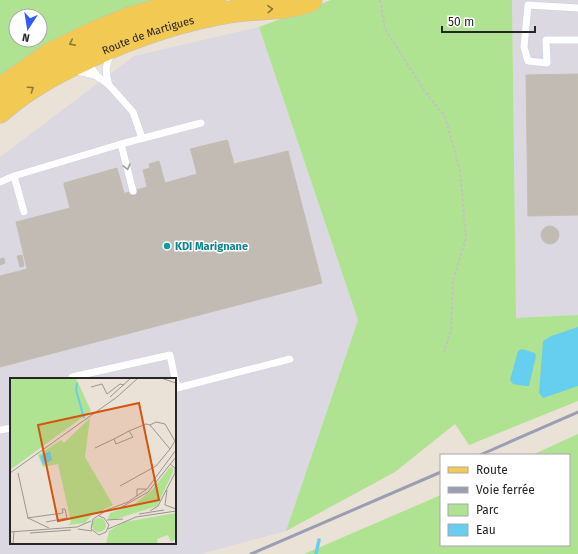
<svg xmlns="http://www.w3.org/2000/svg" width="578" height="554" viewBox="0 0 578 554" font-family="'Fira Sans',sans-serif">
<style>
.industrial{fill:#dbd8e2;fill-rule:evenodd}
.green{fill:#afe391;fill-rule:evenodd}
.water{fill:#66cff0}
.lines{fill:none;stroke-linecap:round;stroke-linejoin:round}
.stream{stroke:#66cff0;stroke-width:3.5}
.building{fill:#c1bbb4;stroke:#c5bdb1}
.service-casing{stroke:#ccd1e0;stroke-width:8}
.primary-casing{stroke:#c2c2c2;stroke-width:23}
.path{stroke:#c2c2c2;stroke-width:2;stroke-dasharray:3 2;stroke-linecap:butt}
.service{stroke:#fff;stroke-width:7}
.primary{stroke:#f2c953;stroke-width:22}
.rail{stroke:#9a9eb2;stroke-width:3}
.oneway{stroke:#8c783c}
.oneway2{stroke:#9d9d9d}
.culture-dot{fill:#0f9aa8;stroke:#fff;stroke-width:1.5}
.labels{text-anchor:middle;stroke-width:3;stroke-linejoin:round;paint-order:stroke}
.street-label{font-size:11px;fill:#262626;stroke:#fff}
.culture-label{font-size:11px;font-weight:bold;fill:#0d838f;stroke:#fff;text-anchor:start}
.inset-river{fill:none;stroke:#66cff0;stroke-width:2}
.inset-road{fill:none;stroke:#9c9690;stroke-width:1}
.view{fill:#d5540f;fill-opacity:0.15;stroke:#d5540f;stroke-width:2}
.inset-edge{fill:none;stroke:#262626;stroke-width:2}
</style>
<rect width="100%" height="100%" fill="#eae1d7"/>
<path class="industrial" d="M512 0H578V315L516 319Z
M259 27 358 320 286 531 201 554H0V157L134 56ZM11 379H175V543H11Z"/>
<path class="green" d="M0 0H170L0 80ZM16 16H40V40H16Z
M331 0H512L516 318 578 315V401L469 445 455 424 395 472 286 531 358 320 259 27Z
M578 434V554H304L441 495V545H569V455H532Z"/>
<path class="water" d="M578 327V386L543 398 539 393 543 341 551 336Z
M522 349 535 353 536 356 529 386H525L513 384 510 380 518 351Z"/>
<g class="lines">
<path class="stream" d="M316 554 319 540"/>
</g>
<path class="building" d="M578 74V215L528 216 526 75Z
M227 140 228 142 191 151 190 149Z
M228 142 234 164 288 151 322 283 0 367V276L27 269 16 222 70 208 64 185 111 172 117 176 122 194 147 187 145 178 152 177 149 164 159 161 165 183 197 174 191 151Z
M117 168 124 193 122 194 117 176 111 172 64 185V183Z
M150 168 152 177 145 178 143 170Z
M541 235a9 9 0 1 1 18 0a9 9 0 1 1-18 0Z
M22 255 24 266 20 267 17 256Z
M4 258 5 263 0 265V259Z"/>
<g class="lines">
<g class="service-casing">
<path id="service" d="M578 8 528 5 524 47 528 61 547 63 546 40H578
M90 59 92 69 99 78
M74 71C87 72 100 76 109 85 105 73 105 64 112 53
M109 85 133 112 142 138
M121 144 133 191
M14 176 24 212
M0 182 14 176 121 144 201 123
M72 379V377L170 355 177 388H175
M177 388 290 359
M0 430 11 428"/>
</g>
<g class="primary-casing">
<g id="primary">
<path d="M0 89 50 54 93 33 130 18 173 6 215 0"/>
<path id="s1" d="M0 112C25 89 56 73 87 58 132 37 181 20 230 12 258 7 285 11 311 0"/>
</g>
</g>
<path class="path" d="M380 0 385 29 424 90 445 117 460 170 466 238 453 280 451 330 444 352"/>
<use href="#service" class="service"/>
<use href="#primary" class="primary"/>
<path class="rail" d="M480 455 578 412
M251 554 441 472"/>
</g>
<defs><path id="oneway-chevron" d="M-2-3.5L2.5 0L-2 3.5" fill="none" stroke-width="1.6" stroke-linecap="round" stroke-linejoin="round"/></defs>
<g class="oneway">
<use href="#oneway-chevron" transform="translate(270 9) rotate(-4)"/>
<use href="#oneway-chevron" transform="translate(72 43) rotate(154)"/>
<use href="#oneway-chevron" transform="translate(31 89) rotate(-35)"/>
</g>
<use class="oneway2" href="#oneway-chevron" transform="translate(127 167) rotate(75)"/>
<circle class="culture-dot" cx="167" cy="246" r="4"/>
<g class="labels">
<g class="street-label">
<text dy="4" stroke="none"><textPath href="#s1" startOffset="168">Route de Martigues</textPath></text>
</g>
<g class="culture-label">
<text x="175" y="250">KDI Marignane</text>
</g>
</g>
<g transform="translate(10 378)">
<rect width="166" height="166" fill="#eae1d7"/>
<path d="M0 0H66L81 33 0 92ZM80 40 75 79 103 127 81 138 75 145 58 147 61 144 48 86 33 89 28 77 51 62 54 65ZM160 89 163 90V94L147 128 103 142 98 141 100 135 123 127 142 112ZM166 135V161L161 164 158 157 147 161 148 166H96L99 153 114 144ZM82 147a7 7 0 1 1 14 0a7 7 0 1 1-14 0Z" fill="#afe391"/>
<path d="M40 73 42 82 33 87 30 78Z" fill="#66cff0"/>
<path class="inset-river" d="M67 5 66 12 74 40"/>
<path class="inset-road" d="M151 0 166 5M81 9 92 6 97 16 110 6 114 7M100 19 121 0M140 47 146 44 155 46 165 63 160 71M85 70 104 61M0 95 107 19 128 0M8 95 18 140 39 150M110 108 146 88 160 71 140 47 136 46 119 53 104 61 106 66 123 59 119 53M157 112 155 127 166 131M127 118V111H136M110 130 138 114 166 79M140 133 148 128 165 95V90L160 86M129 136 154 132M89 138 94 140 99 147 96 154 89 157 81 151 83 141 97 132 118 124 137 111 166 72M17 140 53 135 52 131H55L57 140 36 144M97 142 113 141M68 151 82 153M98 151 126 139 166 133M0 154 67 149 81 143M20 155 61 152M3 166 4 153"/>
<path class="view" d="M129 25 149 122 48 143 28 47Z"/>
<rect width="166" height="166" class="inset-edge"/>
</g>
<rect x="440" y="454" width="130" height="92" fill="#ffffff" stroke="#a8a8a8"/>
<rect x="448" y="467" width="20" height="6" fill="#f2c953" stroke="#a8a8a8"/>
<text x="476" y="474" font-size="12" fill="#262626">Route</text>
<rect x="448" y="487" width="20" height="6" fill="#9a9eb2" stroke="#a8a8a8"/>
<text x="476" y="494" font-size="12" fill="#262626">Voie ferrée</text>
<rect x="448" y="504" width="20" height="12" fill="#afe391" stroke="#a8a8a8"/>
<text x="476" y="514" font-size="12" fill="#262626">Parc</text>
<rect x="448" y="524" width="20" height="12" fill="#66cff0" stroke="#a8a8a8"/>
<text x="476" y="534" font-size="12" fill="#262626">Eau</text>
<g transform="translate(28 28) rotate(192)"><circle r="19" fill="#ffffff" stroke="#a8a8a8"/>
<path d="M0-3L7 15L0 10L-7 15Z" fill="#315cfd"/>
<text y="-6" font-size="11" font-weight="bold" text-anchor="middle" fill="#262626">N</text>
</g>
<path d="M442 26v6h93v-6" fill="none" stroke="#262626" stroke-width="2"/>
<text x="448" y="26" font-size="12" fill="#262626" stroke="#ffffff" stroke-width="3" paint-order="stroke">50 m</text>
</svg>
